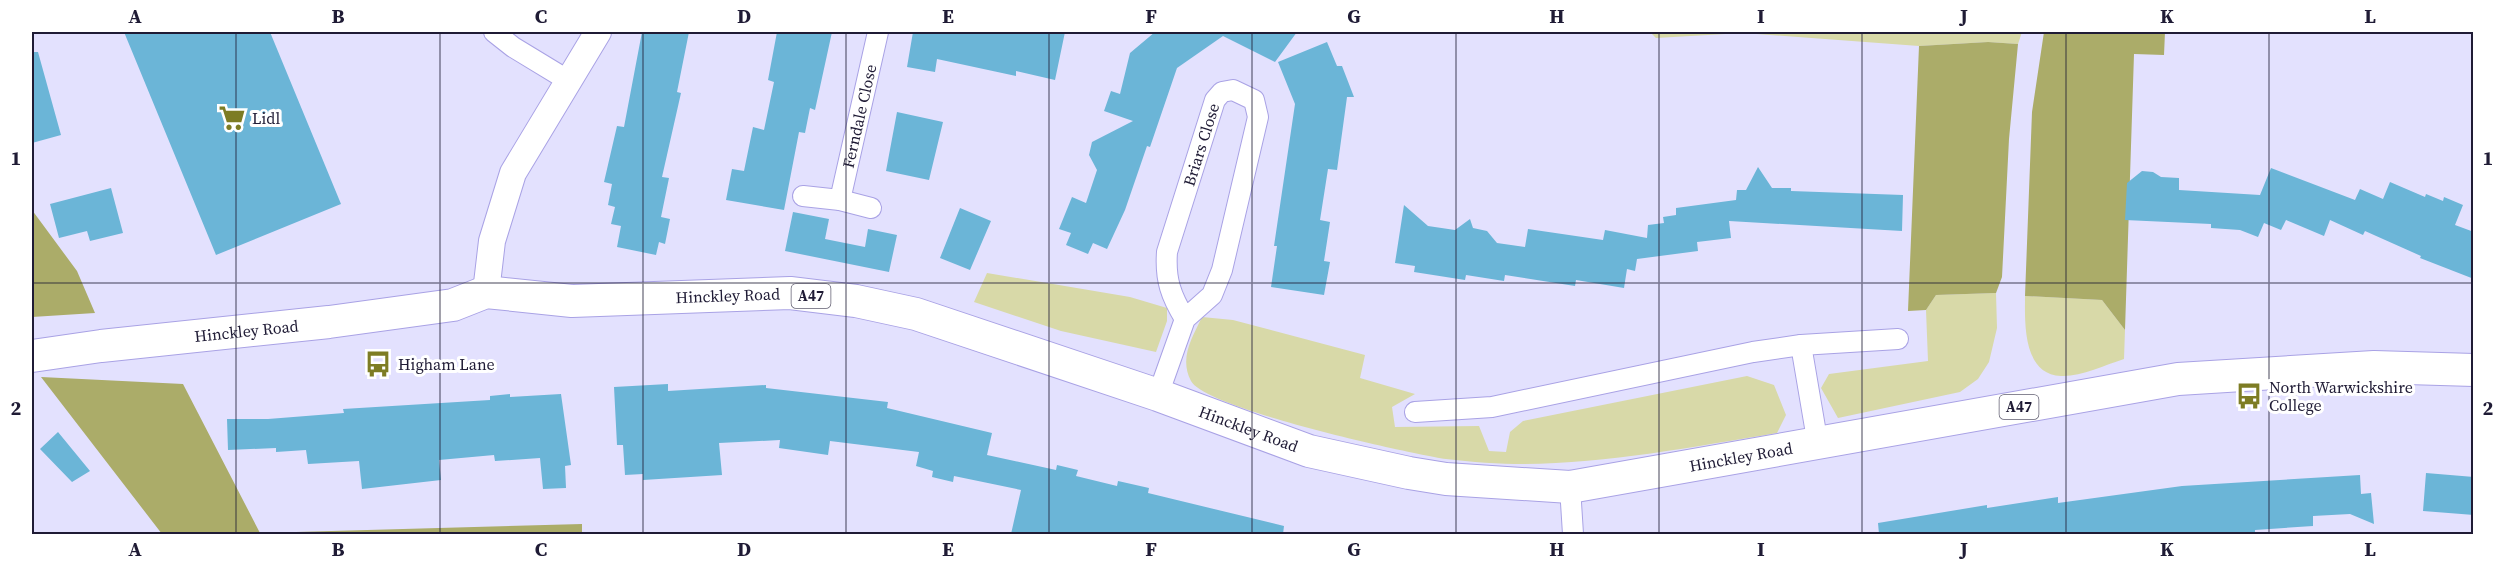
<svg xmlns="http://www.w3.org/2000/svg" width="2505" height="566" viewBox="0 0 2505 566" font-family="'Source Serif 4',serif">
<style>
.green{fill:#d8d9a8}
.forest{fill:#abac69}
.building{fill:#6bb5d7}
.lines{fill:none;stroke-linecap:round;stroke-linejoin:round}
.minor-casing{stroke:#a9a2e5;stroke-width:22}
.tertiary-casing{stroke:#a9a2e5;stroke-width:28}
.primary-casing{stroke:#a9a2e5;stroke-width:34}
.minor{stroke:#fff;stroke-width:20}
.tertiary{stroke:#fff;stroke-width:26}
.primary{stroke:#fff;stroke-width:32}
.grid{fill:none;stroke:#1f1b35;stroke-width:1.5;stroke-opacity:0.55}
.labels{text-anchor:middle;stroke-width:6;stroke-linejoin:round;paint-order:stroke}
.shield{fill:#fff;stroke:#625f72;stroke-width:1.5}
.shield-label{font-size:15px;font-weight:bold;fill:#1f1b35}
.street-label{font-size:16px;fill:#1f1b35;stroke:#fff}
.poi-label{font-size:16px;fill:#1f1b35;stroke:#fff;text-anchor:start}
.neatline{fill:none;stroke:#1f1b35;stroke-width:2}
.grid-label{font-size:20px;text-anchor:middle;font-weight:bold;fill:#1f1b35}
</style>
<rect width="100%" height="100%" fill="#e3e1fe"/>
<path class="green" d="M1650 32H2022L2018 44 1988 42 1919 46 1743 33 1656 38Z
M987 273 1130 297 1167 308V321L1156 352 1061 331 974 302Z
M1996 293 1997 328 1989 362 1978 379 1960 392 1838 418 1821 388 1829 374 1928 361 1926 310 1936 295Z
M2025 296 2102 300 2125 330 2124 359C2105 365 2080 377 2061 376 2022 374 2025 322 2025 296Z
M1202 317 1233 320 1365 355 1360 378 1415 394 1392 407 1395 427 1479 426 1489 451 1506 452 1510 432 1523 421 1747 376 1774 385 1786 415 1777 433C1693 447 1609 463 1524 464 1499 464 1471 462 1446 459 1408 453 1206 409 1191 381 1179 358 1192 338 1202 317Z"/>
<path class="forest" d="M2044 32H2165L2164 55 2134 54 2125 330 2102 300 2025 296 2032 112Z
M1988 42 2018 44 2009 139 2002 277 1996 293 1936 295 1926 310 1908 311 1919 46Z
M32 210 77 271 95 313 32 317Z
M41 377 183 384 260 533 582 524V534H162Z"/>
<path class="building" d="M124 32H270L341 204 216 255Z
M642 32H689L677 92 681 93 662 177 669 178 661 217 670 219 665 244 659 242 656 255 617 247 621 226 611 224 615 207 608 205 612 184 604 182 617 126 624 127Z
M777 32H832L815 110 810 108 805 133 799 132 784 210 726 200 732 169 744 171 753 127 764 130 774 82 768 80Z
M913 32H1065L1055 80 1016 71V76L937 59 935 72 907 67Z
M1155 32H1297L1275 62 1223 36 1177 68 1150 147 1147 146 1125 210 1107 249 1093 243 1088 254 1066 245 1071 233 1059 229 1072 197 1086 203 1097 170 1089 155 1092 142 1133 121 1104 111 1111 91 1120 94 1130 53Z
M1327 42 1337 66H1342L1354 97H1347L1337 170 1328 169 1320 220 1330 222 1324 261 1330 262 1324 295 1271 287 1277 246H1274L1295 104 1278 62Z
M32 52H38L61 135 32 143Z
M897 112 943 122 929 180 886 171Z
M1758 167 1772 188H1791V191L1903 195 1902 231 1729 221 1731 238 1697 242 1698 251 1637 259 1635 271 1627 269 1624 288 1576 280 1575 286 1505 275 1504 281 1466 275 1465 280 1414 272 1415 266 1395 263 1404 205 1428 226 1455 230 1470 219 1473 228 1487 231 1497 243 1525 247 1528 229 1603 240 1605 230 1647 238 1648 225 1664 223 1663 217 1676 215V208L1736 200 1737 190H1746Z
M2271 168 2355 200 2360 189 2383 199 2390 182 2425 197 2426 194 2443 201 2444 197 2463 205 2455 225 2474 232V279L2420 258 2421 256 2365 231 2363 235 2330 220 2324 236 2286 220 2281 230 2264 223 2258 237 2240 230 2211 228V224L2125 220 2127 183 2142 171 2153 172 2161 177 2179 178V190L2260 195Z
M111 188 123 233 90 241 87 231 59 238 50 204Z
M960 208 991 221 970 270 940 258Z
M793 212 829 219 825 239 865 247 868 229 897 235 889 272 785 251Z
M668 384V391L766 385V388L888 402 887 408 992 433 987 455 1056 470 1057 465 1078 470 1076 476 1117 486 1118 481 1149 488 1148 493 1284 526 1283 534H1011L1021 490 954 476 953 482 932 477 933 471 916 466 919 452 830 441 828 455 779 448 780 440 719 443 722 475 643 480V474L625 475 623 445H617L614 387Z
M510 394V397L561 394 571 465 565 466 566 488 543 489 540 458 495 461 494 455 439 460 441 480 362 489 359 461 308 464 306 450 276 452V448L228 450 227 419H268L344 413 343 409 490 400V396Z
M58 432 90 471 72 482 40 449Z
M2426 473 2474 477V515L2423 511Z
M2360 475 2361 494 2371 493 2374 524 2350 514 2313 516V526L2255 530V534H1879L1878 523 1987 505V508L2058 497V503L2182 486Z"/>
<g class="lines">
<g class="minor-casing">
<g id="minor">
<path d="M494 32 513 47 569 81"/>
<path d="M803 196 840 200 871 208"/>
<path id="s1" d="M840 200 878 32"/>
<path d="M1801 345 1818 445"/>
<path id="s2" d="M1158 395 1185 319C1171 296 1165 280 1167 252L1215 100 1222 92 1233 90 1254 100 1258 117 1222 270 1212 295 1185 319"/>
<path d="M1415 412 1492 407 1753 352 1801 345 1898 339"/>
<path d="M1570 487 1573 534"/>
</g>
</g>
<g class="tertiary-casing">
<path id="tertiary" d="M486 292 492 241 513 173 598 32"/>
</g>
<g class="primary-casing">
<g id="primary">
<path id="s3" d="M32 356 101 346 329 322 453 305 486 292 572 301 790 293 856 301 916 314 1158 395 1309 451 1409 473 1446 479 1570 487 2178 379 2374 367 2474 370"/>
</g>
</g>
<use href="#minor" class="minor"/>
<use href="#tertiary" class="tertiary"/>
<use href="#primary" class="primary"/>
</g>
<path class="grid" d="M236 32V534M440 32V534M643 32V534M846 32V534M1049 32V534M1252 32V534M1456 32V534M1659 32V534M1862 32V534M2066 32V534M2269 32V534M32 283H2474"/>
<defs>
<g id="supermarket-bare" transform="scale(2.07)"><path d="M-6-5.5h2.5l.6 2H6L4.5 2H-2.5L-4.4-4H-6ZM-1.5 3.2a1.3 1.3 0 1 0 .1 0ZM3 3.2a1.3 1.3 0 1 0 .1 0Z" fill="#7d7c24" stroke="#fff" stroke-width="2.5" paint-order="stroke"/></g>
<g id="bus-bare" transform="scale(2.07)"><path d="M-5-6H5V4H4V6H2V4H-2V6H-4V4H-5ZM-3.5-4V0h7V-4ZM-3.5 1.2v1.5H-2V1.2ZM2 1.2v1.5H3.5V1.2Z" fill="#7d7c24" stroke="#fff" stroke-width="2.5" paint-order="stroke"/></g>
</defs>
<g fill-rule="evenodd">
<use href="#supermarket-bare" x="232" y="118"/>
<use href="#bus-bare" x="378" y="364"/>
<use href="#bus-bare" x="2249" y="396"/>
</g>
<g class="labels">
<g class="shield">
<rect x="791.5" y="284" width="39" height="24" rx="4.5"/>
<rect x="1999.5" y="395" width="39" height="24" rx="4.5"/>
</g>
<g class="shield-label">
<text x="811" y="301">A47</text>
<text x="2019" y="412">A47</text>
</g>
<g class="street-label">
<text dy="6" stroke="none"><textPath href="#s1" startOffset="86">Ferndale Close</textPath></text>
<text dy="6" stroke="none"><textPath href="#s2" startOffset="264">Briars Close</textPath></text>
<text dy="6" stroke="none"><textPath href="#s3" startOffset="702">Hinckley Road</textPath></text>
<text dy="6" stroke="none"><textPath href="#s3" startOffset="216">Hinckley Road</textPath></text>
<text dy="6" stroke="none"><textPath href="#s3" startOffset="1244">Hinckley Road</textPath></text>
<text dy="6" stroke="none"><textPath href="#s3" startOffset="1746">Hinckley Road</textPath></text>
</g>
<g class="poi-label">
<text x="252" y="124">Lidl</text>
<text x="398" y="370">Higham Lane</text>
<text x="2269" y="393">North Warwickshire<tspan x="2269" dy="18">College</tspan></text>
</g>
</g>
<rect width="2505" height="566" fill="none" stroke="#ffffff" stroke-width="66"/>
<rect x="33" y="33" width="2439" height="500" class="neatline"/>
<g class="grid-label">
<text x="135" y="23">A</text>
<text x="338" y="23">B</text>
<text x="541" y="23">C</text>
<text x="744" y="23">D</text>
<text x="948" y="23">E</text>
<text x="1151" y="23">F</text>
<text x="1354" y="23">G</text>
<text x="1557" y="23">H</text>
<text x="1761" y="23">I</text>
<text x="1964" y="23">J</text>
<text x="2167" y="23">K</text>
<text x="2370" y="23">L</text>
<text x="16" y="165">1</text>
<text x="2488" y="165">1</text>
<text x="16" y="415">2</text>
<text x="2488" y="415">2</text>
<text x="135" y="556">A</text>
<text x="338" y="556">B</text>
<text x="541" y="556">C</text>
<text x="744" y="556">D</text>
<text x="948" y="556">E</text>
<text x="1151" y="556">F</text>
<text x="1354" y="556">G</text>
<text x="1557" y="556">H</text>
<text x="1761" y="556">I</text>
<text x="1964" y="556">J</text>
<text x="2167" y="556">K</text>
<text x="2370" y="556">L</text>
</g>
</svg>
